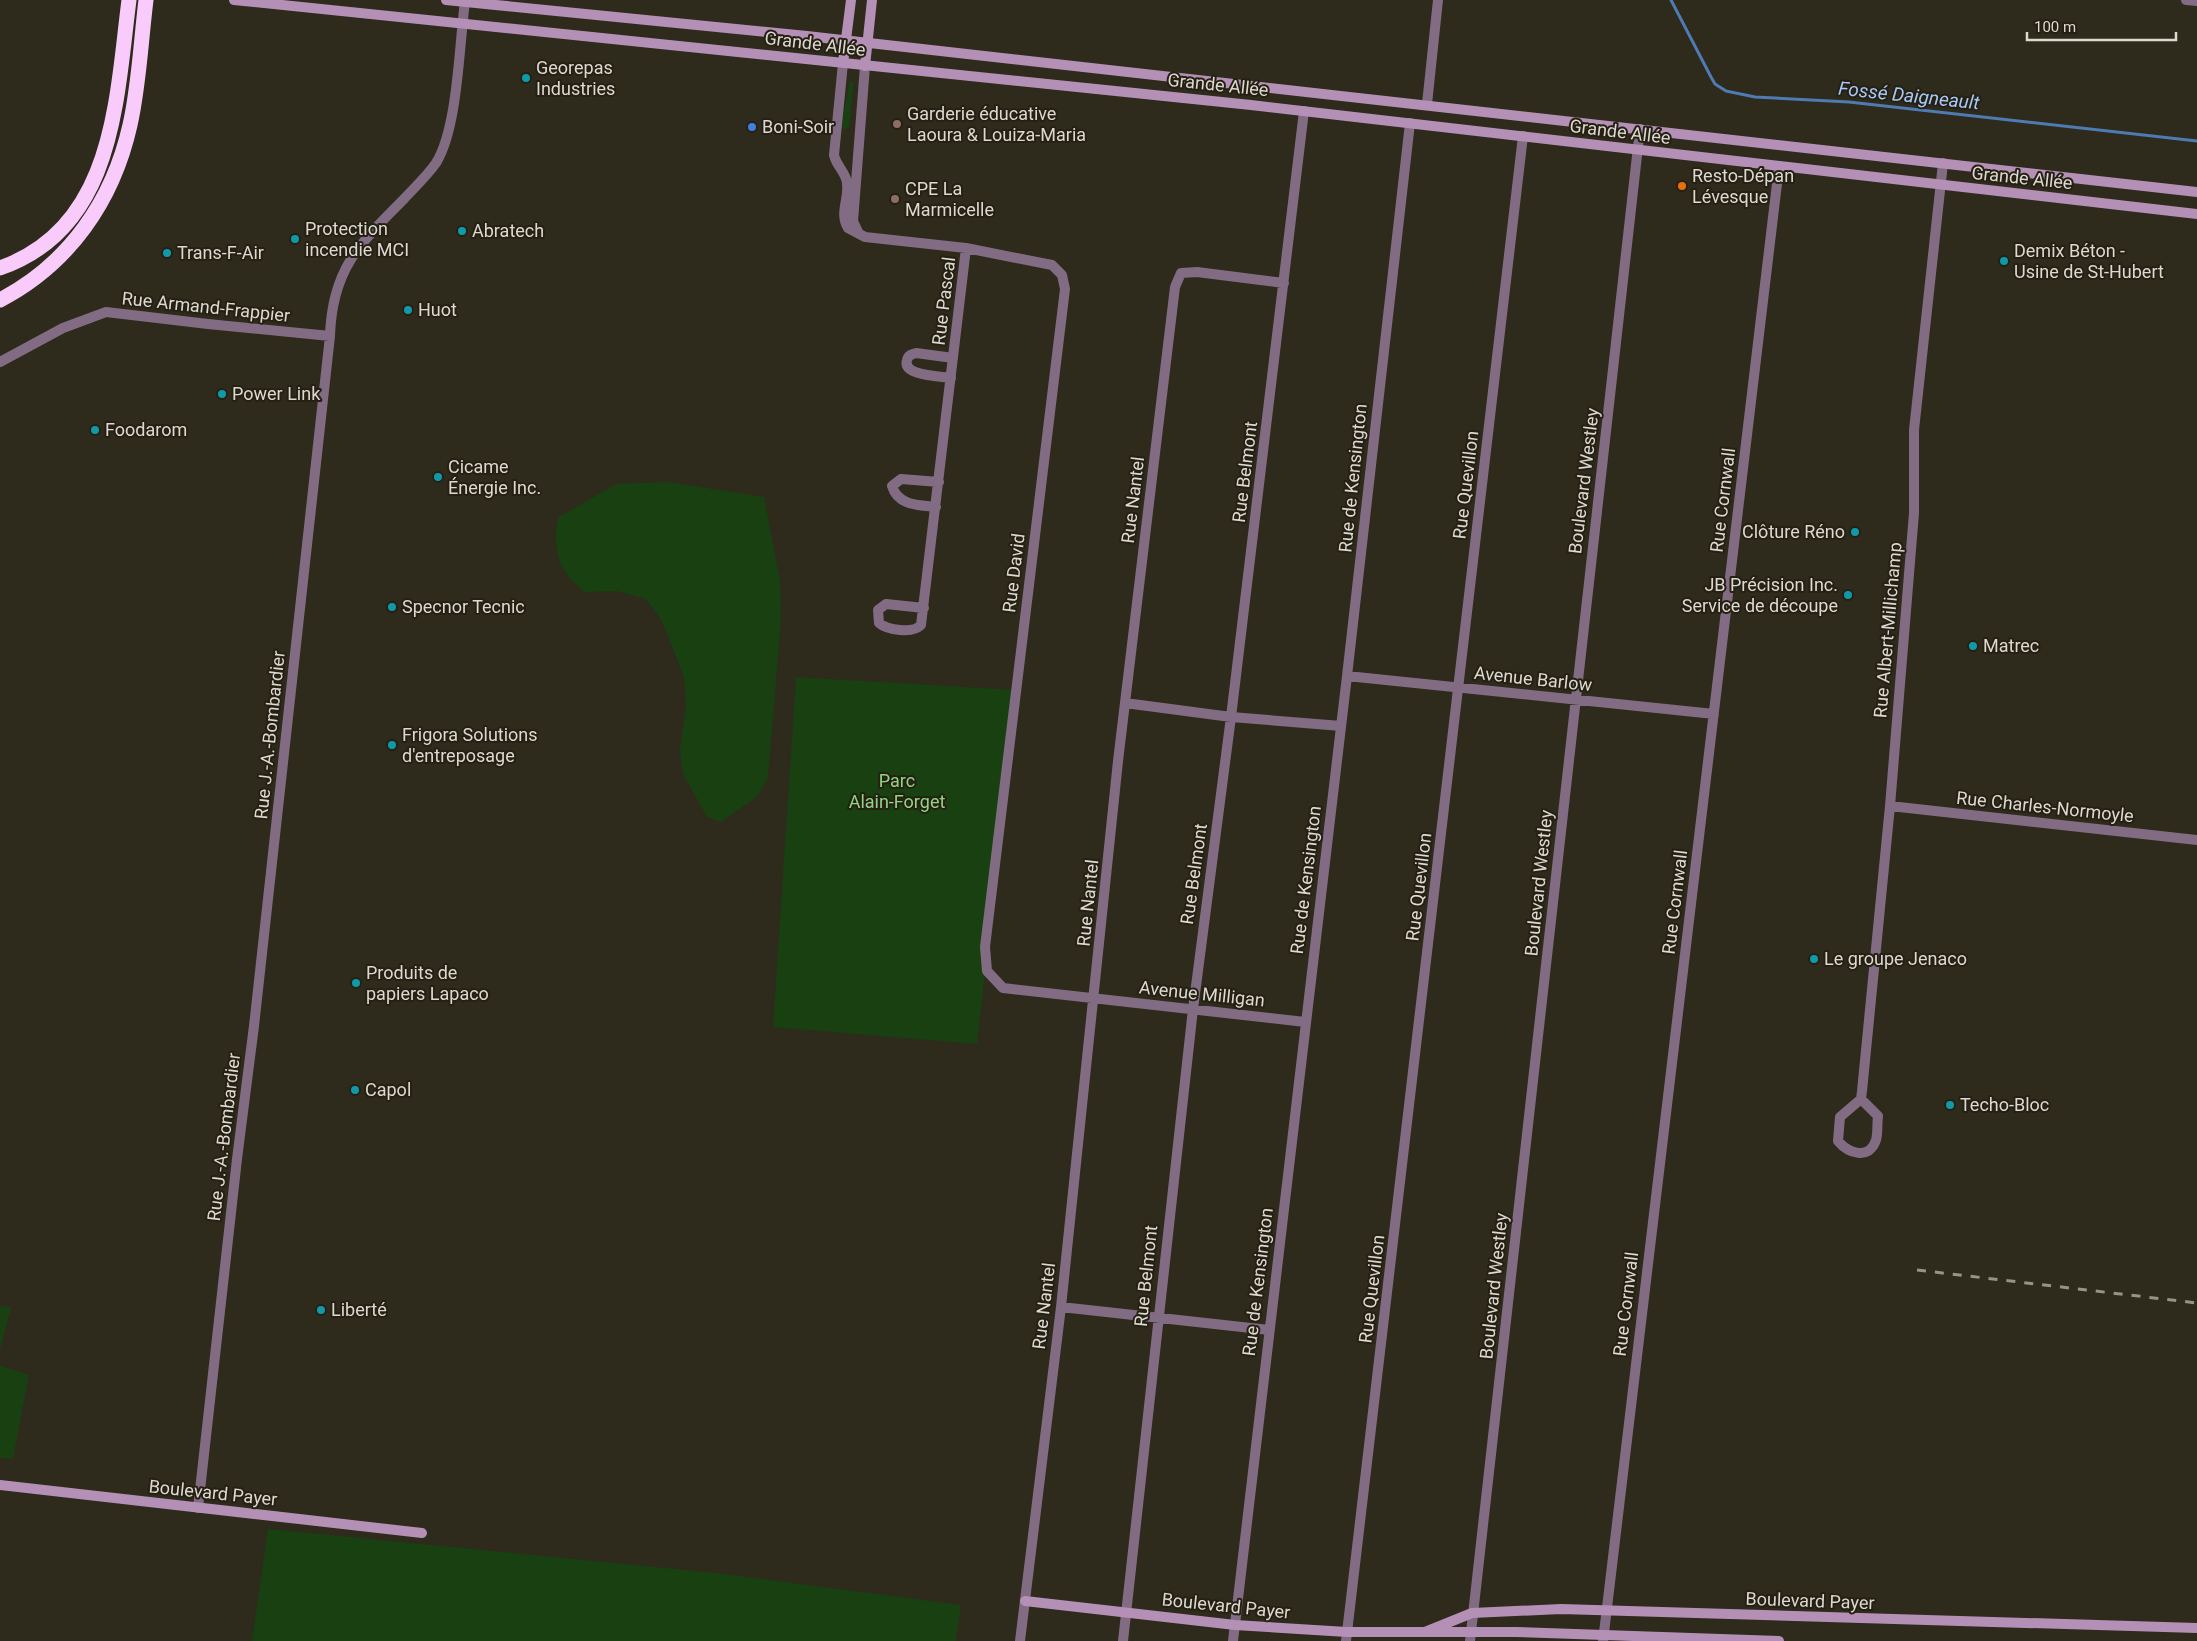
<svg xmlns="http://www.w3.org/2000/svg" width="2197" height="1641" viewBox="0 0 2197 1641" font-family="Roboto,sans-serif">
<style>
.green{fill:#184011}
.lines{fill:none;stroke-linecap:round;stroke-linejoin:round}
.stream{stroke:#4f7bb3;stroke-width:3}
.street{stroke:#826c83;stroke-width:10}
.secondary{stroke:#b490b6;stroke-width:10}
.highway{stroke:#f8cbfa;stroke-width:15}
.rail{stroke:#979388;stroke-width:3;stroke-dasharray:9 9;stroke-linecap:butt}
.culture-dot{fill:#0f9aa8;stroke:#252013;stroke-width:2}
.education-dot{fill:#8d6e63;stroke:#252013;stroke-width:2}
.shop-dot{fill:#3f7fe0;stroke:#252013;stroke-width:2}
.food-dot{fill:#e8710a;stroke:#252013;stroke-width:2}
.labels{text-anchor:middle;stroke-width:4;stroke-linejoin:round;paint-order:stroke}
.street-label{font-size:18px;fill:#dcd9d0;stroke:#252013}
.poi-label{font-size:18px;fill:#dcd9d0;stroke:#252013;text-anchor:start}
.park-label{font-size:18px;fill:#90d585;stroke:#252013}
.water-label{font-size:19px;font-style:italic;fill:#a6caf9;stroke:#252013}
</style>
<rect width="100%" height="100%" fill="#2e2a1c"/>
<path class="green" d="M850 81 854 82 849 127 844 130 841 126Z
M669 482 764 497 780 581 781 619 768 778 758 796 721 822 707 817 683 774 680 750 686 706 684 677 662 621 646 599 617 591 584 592C577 585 567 577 563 568 555 554 554 532 559 517L616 484Z
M796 677 1016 690 977 1044 773 1027Z
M0 1306 11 1307 0 1350Z
M0 1366 29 1375 13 1459 0 1458Z
M268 1529 717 1573 961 1605 956 1641H252Z"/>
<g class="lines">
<path class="stream" d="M1671 0 1711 77 1715 84 1726 91 1755 97 1849 102 2197 141"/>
<path class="street" d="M2186 0 2197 1
M843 63 834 155C836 166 847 173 847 184 849 199 839 214 848 228L865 237 966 248 1052 265 1062 275 1065 289 985 947 987 971 1003 988 1305 1022
M1427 104 1438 0
M859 234 853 221 865 66
M0 362 63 328 106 312 208 324 330 336
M951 378C940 376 902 376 907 360 908 355 912 354 916 353L953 358
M936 507C919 505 898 506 892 486L901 479 939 482
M924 608 886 604 878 610 879 623C887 630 913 634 921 625L966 248
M1347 676 1714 714
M1125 703 1231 717 1341 726
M1890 806 2197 840
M1861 1099 1878 1116C1877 1123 1878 1133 1876 1140 1869 1161 1848 1153 1838 1141L1840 1117 1861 1099 1862 1091 1890 806 1914 513V430L1943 163
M1061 1307 1269 1330
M198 1508 237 1159 254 1026 330 336C332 270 359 244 403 200 414 188 427 176 436 163 458 128 459 45 465 2
M1020 1641 1061 1307 1118 761 1175 287 1181 273 1197 272 1284 283
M1123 1641 1193 1009 1231 717 1304 111
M1233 1641 1347 676 1410 123
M1346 1641 1523 136
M1470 1641 1640 129
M1603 1641 1779 167"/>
<path class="secondary" d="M234 0 1251 105 2197 214
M446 0 807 36 2197 192
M843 63 851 0
M865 66 872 0
M0 1485 422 1533
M1025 1601 1235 1625 1347 1632H1516L1779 1641
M1425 1632 1472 1613 1561 1609 2197 1628"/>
<path class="highway" d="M0 268C115 228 116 100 129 0
M0 300C69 264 113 201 130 125 139 86 141 40 146 0"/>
<path class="rail" d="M1917 1270 2197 1303"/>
</g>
<g class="culture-dot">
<circle cx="526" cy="78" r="5"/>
<circle cx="462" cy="231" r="5"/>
<circle cx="295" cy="239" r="5"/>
<circle cx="167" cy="253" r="5"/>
<circle cx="2004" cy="261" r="5"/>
<circle cx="408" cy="310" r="5"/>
<circle cx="222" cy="394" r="5"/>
<circle cx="95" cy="430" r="5"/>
<circle cx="438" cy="477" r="5"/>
<circle cx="1855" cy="532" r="5"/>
<circle cx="1848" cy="595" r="5"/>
<circle cx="392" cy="607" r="5"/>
<circle cx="1973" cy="646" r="5"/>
<circle cx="392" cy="745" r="5"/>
<circle cx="1814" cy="959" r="5"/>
<circle cx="356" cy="983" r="5"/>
<circle cx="355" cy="1090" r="5"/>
<circle cx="1950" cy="1105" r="5"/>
<circle cx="321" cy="1310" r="5"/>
</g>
<g class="education-dot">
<circle cx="897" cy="124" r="5"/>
<circle cx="895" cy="199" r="5"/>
</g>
<circle class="shop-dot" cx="752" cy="127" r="5"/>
<circle class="food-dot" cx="1682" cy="186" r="5"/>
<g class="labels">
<g class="street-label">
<text transform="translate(815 44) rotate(7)" y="6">Grande Allée</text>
<text transform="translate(1218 85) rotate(6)" y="6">Grande Allée</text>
<text transform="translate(1620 132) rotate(7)" y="6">Grande Allée</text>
<text transform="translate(2022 178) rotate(6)" y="6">Grande Allée</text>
<text transform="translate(944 301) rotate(-83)" y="6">Rue Pascal</text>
<text transform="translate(206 307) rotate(6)" y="6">Rue Armand-Frappier</text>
<text transform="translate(1245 472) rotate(-83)" y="6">Rue Belmont</text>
<text transform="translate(1353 478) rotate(-84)" y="6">Rue de Kensington</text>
<text transform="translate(1584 481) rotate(-83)" y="6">Boulevard Westley</text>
<text transform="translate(1466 485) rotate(-83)" y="6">Rue Quevillon</text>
<text transform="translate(1133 500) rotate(-83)" y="6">Rue Nantel</text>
<text transform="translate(1723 500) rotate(-83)" y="6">Rue Cornwall</text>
<text transform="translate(1014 573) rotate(-83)" y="6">Rue David</text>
<text transform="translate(1888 630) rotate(-85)" y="6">Rue Albert-Millichamp</text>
<text transform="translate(1533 679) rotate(6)" y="6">Avenue Barlow</text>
<text transform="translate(270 735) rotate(-84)" y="6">Rue J.-A.-Bombardier</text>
<text transform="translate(2045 807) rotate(6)" y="6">Rue Charles-Normoyle</text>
<text transform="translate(1194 874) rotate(-82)" y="6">Rue Belmont</text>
<text transform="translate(1306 880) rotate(-83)" y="6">Rue de Kensington</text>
<text transform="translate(1539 883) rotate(-84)" y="6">Boulevard Westley</text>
<text transform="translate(1419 887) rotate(-83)" y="6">Rue Quevillon</text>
<text transform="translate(1675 902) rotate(-83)" y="6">Rue Cornwall</text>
<text transform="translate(1088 903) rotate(-84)" y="6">Rue Nantel</text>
<text transform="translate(1202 994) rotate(6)" y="6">Avenue Milligan</text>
<text transform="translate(224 1137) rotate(-83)" y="6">Rue J.-A.-Bombardier</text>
<text transform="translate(1146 1276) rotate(-84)" y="6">Rue Belmont</text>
<text transform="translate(1258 1282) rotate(-83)" y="6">Rue de Kensington</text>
<text transform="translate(1494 1286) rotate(-84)" y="6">Boulevard Westley</text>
<text transform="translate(1372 1289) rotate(-83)" y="6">Rue Quevillon</text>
<text transform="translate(1626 1304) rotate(-83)" y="6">Rue Cornwall</text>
<text transform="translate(1044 1306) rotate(-83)" y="6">Rue Nantel</text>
<text transform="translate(213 1493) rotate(6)" y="6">Boulevard Payer</text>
<text transform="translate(1810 1601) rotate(2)" y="6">Boulevard Payer</text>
<text transform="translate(1226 1606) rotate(6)" y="6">Boulevard Payer</text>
</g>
<g class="poi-label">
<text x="536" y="74">Georepas<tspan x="536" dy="21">Industries</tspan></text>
<text x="907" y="120">Garderie éducative<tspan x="907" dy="21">Laoura &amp; Louiza-Maria</tspan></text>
<text x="762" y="133">Boni-Soir</text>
<text x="1692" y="182">Resto-Dépan<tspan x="1692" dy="21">Lévesque</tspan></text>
<text x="905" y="195">CPE La<tspan x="905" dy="21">Marmicelle</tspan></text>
<text x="305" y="235">Protection<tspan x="305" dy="21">incendie MCI</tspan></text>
<text x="472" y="237">Abratech</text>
<text x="2014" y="257">Demix Béton -<tspan x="2014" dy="21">Usine de St-Hubert</tspan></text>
<text x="177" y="259">Trans-F-Air</text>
<text x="418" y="316">Huot</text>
<text x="232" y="400">Power Link</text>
<text x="105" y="436">Foodarom</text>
<text x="448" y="473">Cicame<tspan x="448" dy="21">Énergie Inc.</tspan></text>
<text x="1845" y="538" text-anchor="end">Clôture Réno</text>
<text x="1838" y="591" text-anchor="end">JB Précision Inc.<tspan x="1838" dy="21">Service de découpe</tspan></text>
<text x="402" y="613">Specnor Tecnic</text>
<text x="1983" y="652">Matrec</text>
<text x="402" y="741">Frigora Solutions<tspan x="402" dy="21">d'entreposage</tspan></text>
<text x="1824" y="965">Le groupe Jenaco</text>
<text x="366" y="979">Produits de<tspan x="366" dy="21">papiers Lapaco</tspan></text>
<text x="365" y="1096">Capol</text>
<text x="1960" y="1111">Techo-Bloc</text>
<text x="331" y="1316">Liberté</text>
</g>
<g class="park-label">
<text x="897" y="787">Parc<tspan x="897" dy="21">Alain-Forget</tspan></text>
</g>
<g class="water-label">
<text transform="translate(1909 95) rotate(6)" y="7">Fossé Daigneault</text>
</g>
</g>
<path d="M2027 32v8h149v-8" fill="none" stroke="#dcd9d0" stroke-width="2.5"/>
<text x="2034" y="32" font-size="15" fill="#dcd9d0" stroke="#252013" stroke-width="4" paint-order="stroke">100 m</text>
</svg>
